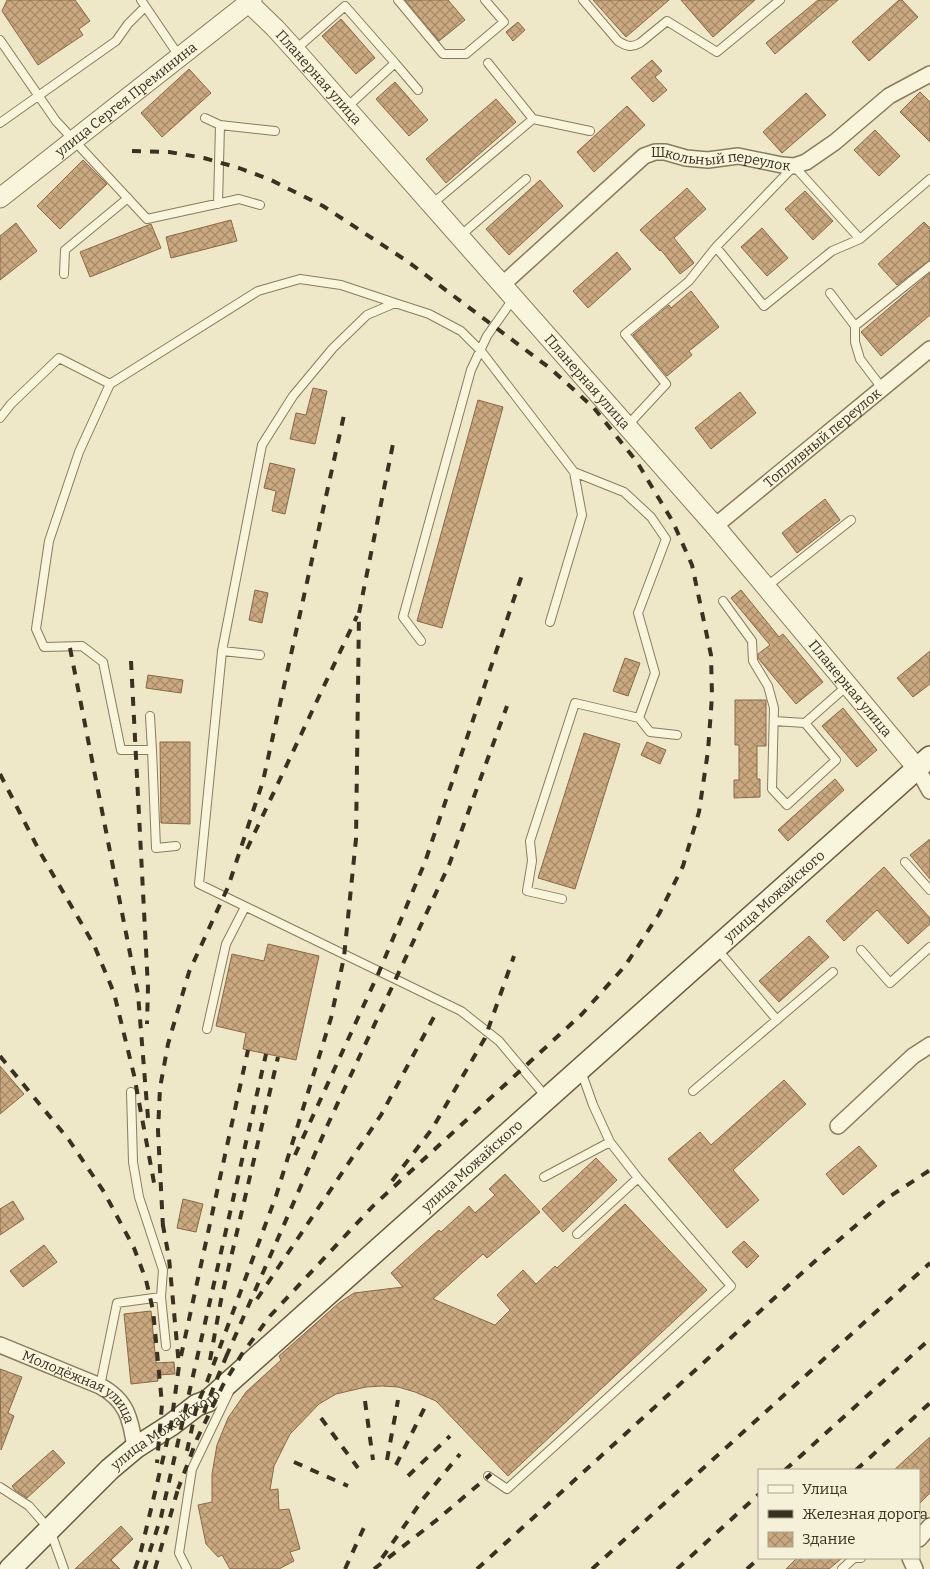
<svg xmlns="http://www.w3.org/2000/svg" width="930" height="1569" viewBox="0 0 930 1569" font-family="Bitter,serif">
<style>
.building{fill:url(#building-cross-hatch);stroke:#896944}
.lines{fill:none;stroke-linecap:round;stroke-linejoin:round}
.service-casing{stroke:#8a7b5e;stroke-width:10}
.minor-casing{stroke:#8a7b5e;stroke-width:18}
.tertiary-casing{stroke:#8a7b5e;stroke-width:21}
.secondary-casing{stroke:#6c5c41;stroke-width:24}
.service{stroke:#f9f4dc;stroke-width:8}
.minor{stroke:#f9f4dc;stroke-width:15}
.tertiary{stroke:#f9f4dc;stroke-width:19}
.secondary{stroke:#f9f4dc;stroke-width:21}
.rail{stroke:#3b3121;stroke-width:4;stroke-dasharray:9 9;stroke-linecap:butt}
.labels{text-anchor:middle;stroke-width:5;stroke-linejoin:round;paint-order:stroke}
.street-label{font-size:14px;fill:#3b3121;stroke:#f5f1d8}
</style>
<defs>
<pattern id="building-cross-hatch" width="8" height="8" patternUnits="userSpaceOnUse" patternTransform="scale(1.25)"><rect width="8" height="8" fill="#cba980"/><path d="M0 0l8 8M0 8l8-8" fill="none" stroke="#a68a68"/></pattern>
</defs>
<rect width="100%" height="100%" fill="#eee8c9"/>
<path class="building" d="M7 0H75L90 21 79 29 83 35 38 65 2 11Z
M405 0H448L465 20 439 41Z
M593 0H669L626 37Z
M681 0H755L713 37Z
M818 0H838L775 54 766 43Z
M899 0H902L918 17 869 61 852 42Z
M341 19 375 58 356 74 322 36Z
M518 22 525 30 513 41 506 32Z
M652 60 662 71 655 77 667 90 653 102 631 78Z
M189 69 211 93 162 137 141 113Z
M395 82 428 120 409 136 376 99Z
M920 92 930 102V142L900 112Z
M806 93 826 115 782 153 763 132Z
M496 99 516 122 446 183 426 159Z
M627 106 645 125 594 172 577 152Z
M875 130 900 156 879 176 854 150Z
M83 160 107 184 60 229 37 206Z
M540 180 563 206 509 255 486 229Z
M687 188 706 209 674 238 694 263 680 274 661 250 660 251 640 230Z
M805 191 833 221 813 240 785 209Z
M231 220 237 241 171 258 166 237Z
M924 222 930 228V260L897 285 878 264Z
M16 223 37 251 0 280V236Z
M151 224 161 248 90 277 80 252Z
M762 228 788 258 767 276 741 247Z
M617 252 631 269 588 308 573 291Z
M930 273V315L881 356 861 332Z
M691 291 719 327 689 351 692 355 667 376 633 335 669 305 671 308Z
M313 388 327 391 315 444 290 439 296 413 306 415Z
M740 392 756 413 711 449 695 428Z
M478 400 503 407 442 628 417 621Z
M270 463 295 469 285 514 272 511 276 491 264 488Z
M825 499 840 520 797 553 782 533Z
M255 590 268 593 262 623 249 620Z
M741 590 779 637 783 634 823 682 796 704 758 658V654L770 645 731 598Z
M930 651V684L913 697 897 678Z
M625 658 640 663 628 696 613 691Z
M148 675 183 680 181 693 146 688Z
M735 700H766V746H757V779H760V797L734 798V780H739V745H735Z
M843 708 877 750 857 767 822 726Z
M584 733 620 744 575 889 538 878Z
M160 742H190V824L161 823Z
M647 742 666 750 660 764 641 755Z
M835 779 844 790 788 841 778 830Z
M930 839V879L910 855Z
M884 867 930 918V924L908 944 877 910 844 941 826 921Z
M809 936 829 957 779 1002 759 981Z
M268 944 319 956 296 1060 243 1049 246 1033 216 1026 232 954 264 961Z
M0 1066 24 1094 0 1114Z
M784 1080 806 1104 733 1170 759 1200 727 1228 668 1159 700 1132 711 1145Z
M859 1146 877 1166 843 1195 826 1174Z
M596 1158 617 1180 563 1232 542 1209Z
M505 1174 540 1212 487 1258 483 1254 433 1299 495 1325 510 1310 497 1295 523 1270 536 1284 555 1266 557 1268 625 1204 707 1290 508 1476 436 1401 415 1392 398 1387 382 1386 366 1387 336 1394 319 1404 290 1434 274 1466 270 1490 278 1489 279 1510 289 1509 300 1549 290 1552 294 1561 279 1569H230L222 1555 218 1557 206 1544 198 1505 212 1502V1474L217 1445 228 1418 246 1392 281 1360 279 1356 340 1302 354 1293 403 1287 391 1273 439 1230 441 1232 469 1206 475 1213 495 1195 489 1189Z
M183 1199 203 1204 196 1232 177 1228Z
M13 1201 24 1219 0 1235V1209Z
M744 1241 759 1256 747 1268 732 1252Z
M44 1245 57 1262 23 1287 10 1271Z
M151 1311 156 1363 174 1362 175 1374 157 1375 158 1381 131 1384 124 1314Z
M0 1369 22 1377 8 1413 14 1416 1 1450Z
M930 1437V1493L919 1504V1470H894Z
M53 1450 65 1463 27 1498 15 1490 12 1486Z
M121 1526 133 1539 111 1560 120 1569H75Z
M797 1558H842L829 1569H786Z"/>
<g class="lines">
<g class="service-casing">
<path id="service" d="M141 0 179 56
M398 0 443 54H466L504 22 485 0
M583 0 618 41C626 46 631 48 640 43L667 21 717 52 780 0
M0 40 56 121 147 219 239 199 260 205
M295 50 345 6 395 63
M488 63 533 119
M346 108 395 63 418 90
M205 118 220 125 218 204
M0 123 116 41 128 24 145 7
M220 125 275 131
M432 204 533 119 590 131
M460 236 526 179
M860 239 832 251 764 306 716 247 794 166 860 239 930 179
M64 274 65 250 128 198
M830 293 855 326V342L860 359 882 388
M855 326 930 266
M0 418 11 404 59 358 110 384
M627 426 666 384 625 334 689 281 716 247
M766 587 851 520
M723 601 752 641 753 661 768 686 774 708 772 789 787 805 836 760 805 723 848 685
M550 622 582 515 574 472
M421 641 403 617 471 370 487 336 513 299
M222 651 199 884 461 1011 499 1041 547 1098
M260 655 222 651 262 445 293 396 333 348 367 315 395 303 429 314 461 331 481 351 574 472 624 492 651 517 666 539 638 613 655 673 639 718 575 703 530 841 532 861 527 891 562 899
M150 716 152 750H121L103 662 82 646 44 647 36 629 49 541 79 452 110 384 258 291 300 279 341 285 395 303
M639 718 650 732 677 735
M774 721 805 723
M152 750 156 848 176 846
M905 862 930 890
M718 950 777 1020
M861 950 890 983 930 947
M207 1029 226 944 245 907
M693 1091 833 972
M131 1092 133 1162 139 1197 163 1270 161 1297
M544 1177 610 1142
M577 1234 638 1178
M100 1386 117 1303 161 1297 166 1346
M488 1476 507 1489 731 1286 638 1178 610 1142 593 1105 581 1071
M0 1487 29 1506 50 1530 64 1569
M187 1569 179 1553 192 1469 229 1392
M842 1569 854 1558H861"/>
</g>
<g class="minor-casing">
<g id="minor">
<path id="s1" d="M503 284 644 156 655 152H665L686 158 708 160 738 156 782 165 794 166 806 162 835 142 889 96 930 74"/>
<path id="s2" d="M715 526 930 349"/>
<path d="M917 768 930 791"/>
<path d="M838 1126 913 1056 930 1045"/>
<path id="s3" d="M0 1345 100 1386C127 1400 131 1420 135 1448"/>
<path d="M919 1539 930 1526"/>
<path d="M910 1558 915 1569"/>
</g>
</g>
<g class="tertiary-casing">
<g id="tertiary">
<path id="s4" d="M249 3 275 28 295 50 715 526 917 768"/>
<path id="s5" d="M0 198 252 0"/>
</g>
</g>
<g class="secondary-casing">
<g id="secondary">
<path id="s6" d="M10 1569 110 1469 135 1448 171 1425 197 1405 208 1401 930 757"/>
</g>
</g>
<use href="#service" class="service"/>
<use href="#minor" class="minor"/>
<use href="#tertiary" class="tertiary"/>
<use href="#secondary" class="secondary"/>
<path class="rail" d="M132 151 169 152 204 158 239 168 271 180 323 206 407 261 551 369 594 408 637 462 673 522 692 565 711 655 712 696 708 751 699 812 683 866 659 914 625 966 582 1014 374 1205 270 1316 242 1354 223 1385 197 1439 178 1489
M70 648 138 994 148 1118
M131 661 148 988 147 1024
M0 774 41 854 94 945 114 993 134 1075 155 1188
M247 849 357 616
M0 1056 69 1140 104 1192 134 1248 146 1280 153 1310 162 1404 157 1463
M295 1155 379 972 425 862 522 575
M392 1181 432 1129 485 1038 514 956
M163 1227 158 1131 160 1088 168 1044 189 972 228 887 263 781 344 415
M257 1299 381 1115 435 1015
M181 1356 248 1050
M226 1357 328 1124 449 865 507 706
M210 1360 221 1300 278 1057
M365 1401 373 1460
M204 1413 208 1401 228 1352
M321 1418 358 1468
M187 1451 197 1405 207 1382 276 1196 331 1018 344 957 356 839 359 613 394 439
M387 1460 398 1400
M294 1462 348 1486
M396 1465 425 1407
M785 1470 930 1339
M856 1470 930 1403
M408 1476 450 1436
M382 1558 423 1499 460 1454
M135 1569 140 1555 171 1425 179 1366 169 1258 162 1220
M144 1569 161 1517 266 1054
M155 1569 180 1482
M345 1569 366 1523
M374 1569 438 1519 491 1474
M477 1569 825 1252 889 1197 930 1170
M592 1569 930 1263
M677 1569 759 1494
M747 1569 759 1558"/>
</g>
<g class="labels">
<g class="street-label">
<text dy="5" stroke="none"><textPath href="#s4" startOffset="102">Планерная улица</textPath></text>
<text dy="5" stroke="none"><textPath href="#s5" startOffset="160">улица Сергея Преминина</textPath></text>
<text dy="5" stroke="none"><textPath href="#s1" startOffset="269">Школьный переулок</textPath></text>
<text dy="5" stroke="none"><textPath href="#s4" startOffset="508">Планерная улица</textPath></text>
<text dy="5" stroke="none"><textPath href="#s2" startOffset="139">Топливный переулок</textPath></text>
<text dy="5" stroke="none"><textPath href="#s4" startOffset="912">Планерная улица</textPath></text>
<text dy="5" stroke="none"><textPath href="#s6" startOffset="1020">улица Можайского</textPath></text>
<text dy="5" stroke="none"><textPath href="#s6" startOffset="615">улица Можайского</textPath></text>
<text dy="5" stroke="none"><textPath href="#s3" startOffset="91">Молодёжная улица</textPath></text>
<text dy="5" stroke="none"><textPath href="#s6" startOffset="210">улица Можайского</textPath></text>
</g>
</g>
<rect x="758" y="1469" width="162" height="90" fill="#f5f1d8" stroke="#aba48f"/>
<rect x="768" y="1485" width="25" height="8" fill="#f9f4dc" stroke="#aba48f"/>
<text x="802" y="1494" font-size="15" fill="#3b3121">Улица</text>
<rect x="768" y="1510" width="25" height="8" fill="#3b3121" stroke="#aba48f"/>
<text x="802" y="1519" font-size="15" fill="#3b3121">Железная дорога</text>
<rect x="768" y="1532" width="25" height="15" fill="url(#building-cross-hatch)" stroke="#aba48f"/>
<text x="802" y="1544" font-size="15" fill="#3b3121">Здание</text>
</svg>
